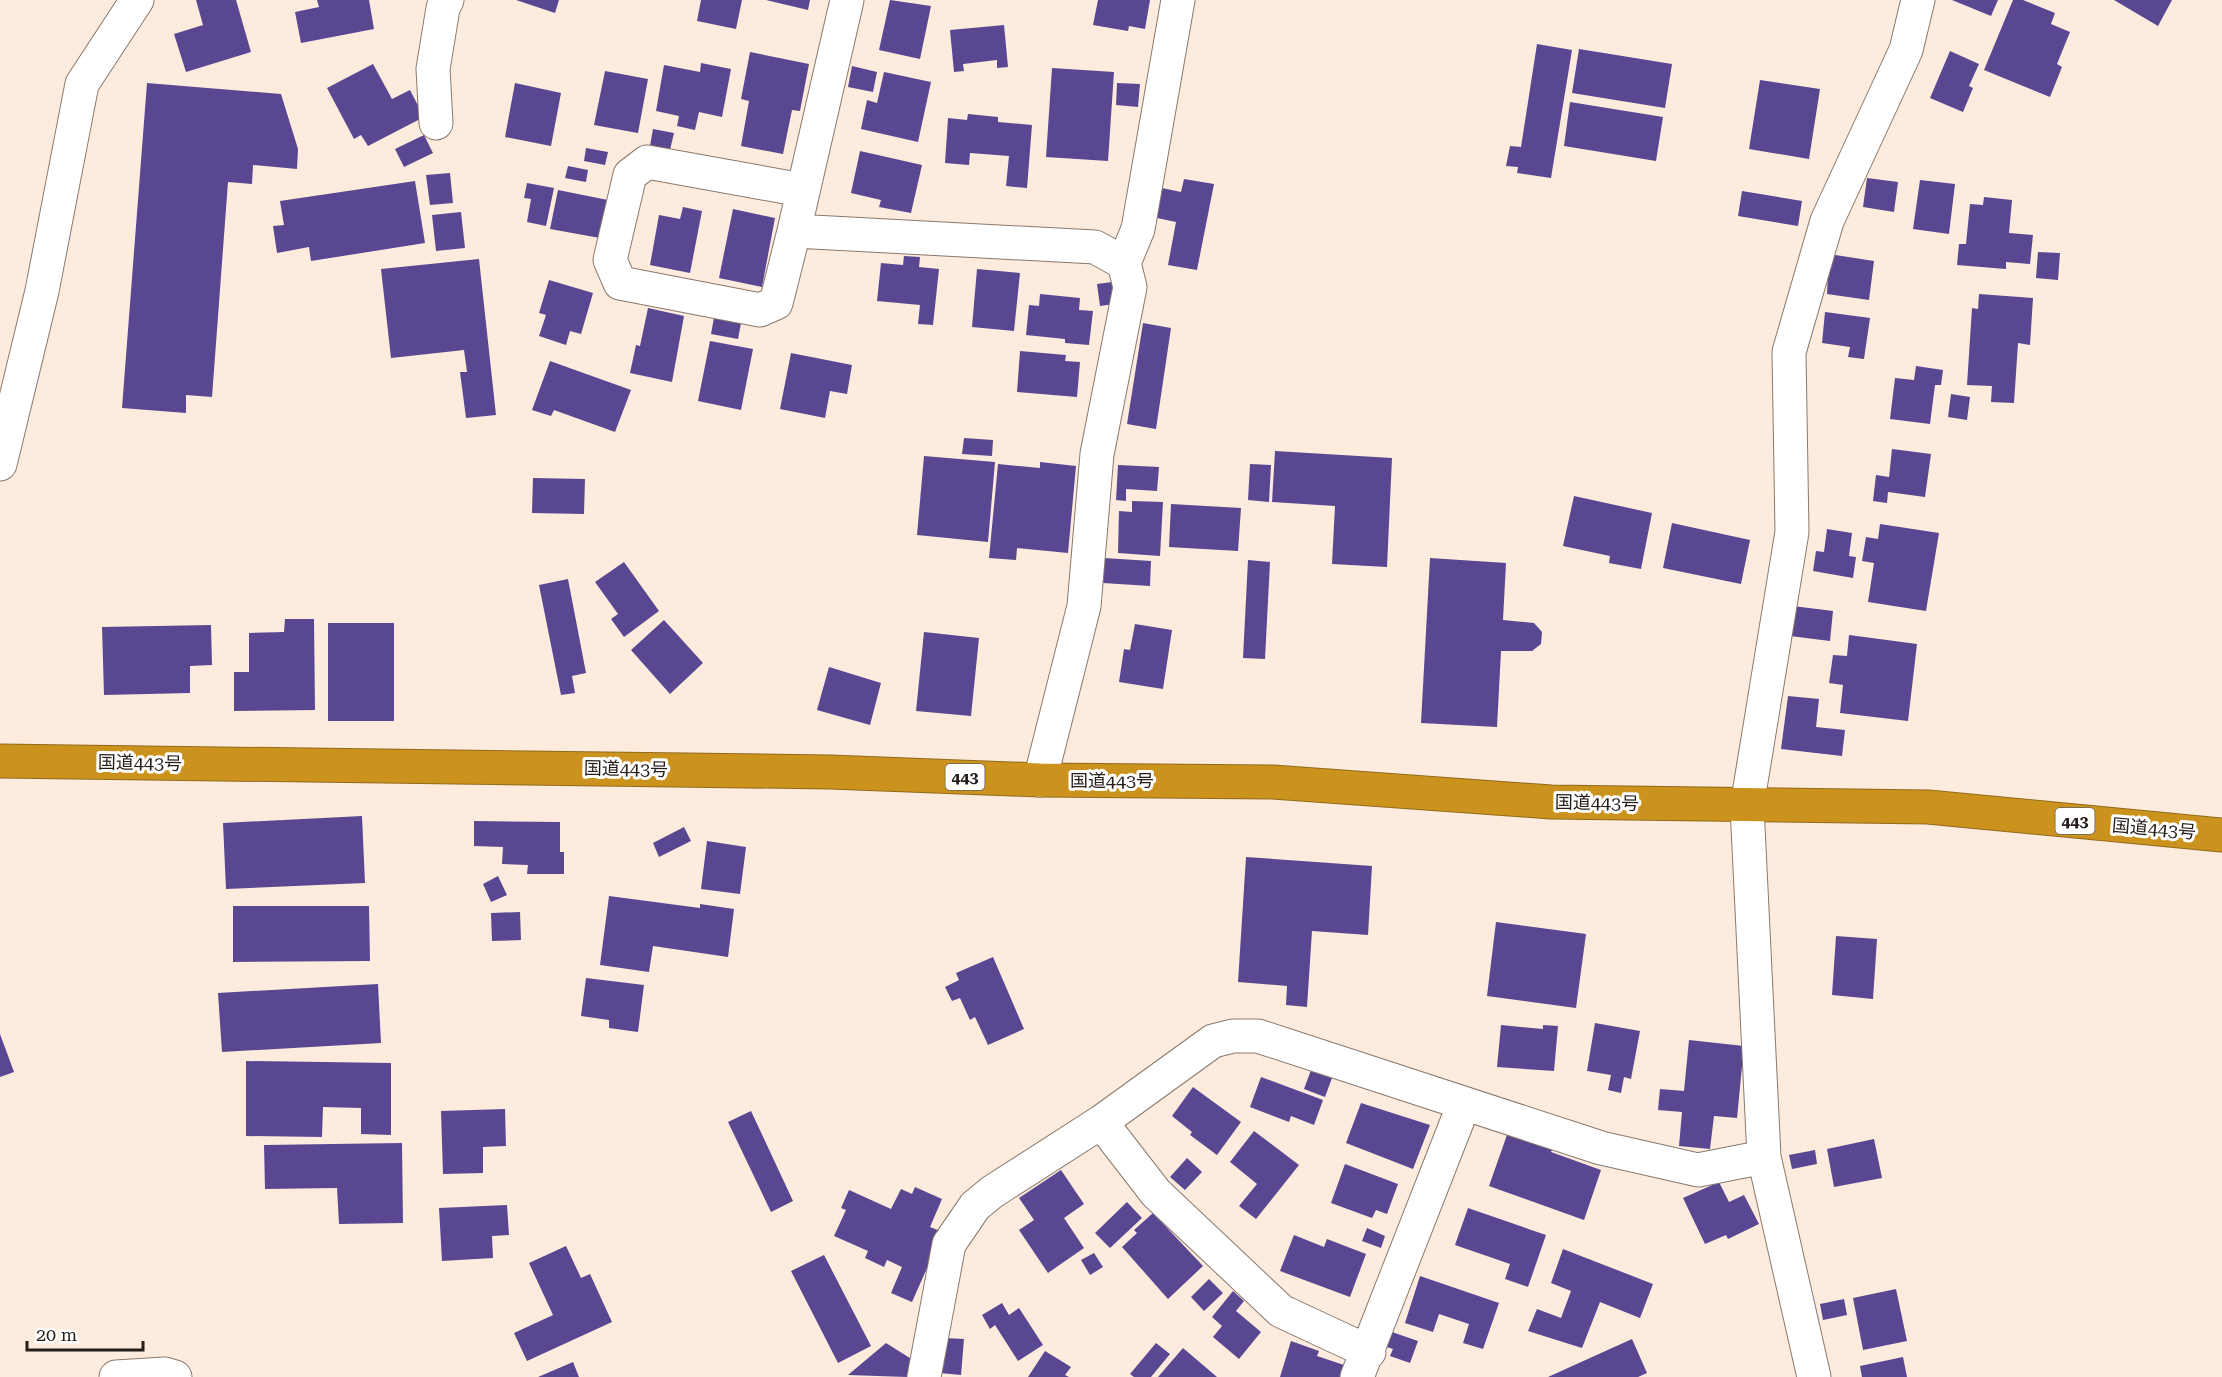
<svg xmlns="http://www.w3.org/2000/svg" width="2222" height="1377" viewBox="0 0 2222 1377" font-family="'Roboto Serif','Noto Sans JP',serif">
<style>
.building{fill:#5a4792}
.lines{fill:none;stroke-linecap:round;stroke-linejoin:round}
.minor-casing{stroke:#89796d;stroke-width:35}
.highway-casing{stroke:#916a1c;stroke-width:35}
.minor{stroke:#fff;stroke-width:33}
.highway{stroke:#cb931d;stroke-width:33}
.labels{text-anchor:middle;stroke-width:6;stroke-linejoin:round;paint-order:stroke}
.shield{fill:#fff;stroke:#66615e;stroke-width:1.5}
.shield-label{font-size:16px;font-weight:bold;fill:#241d19}
.street-label{font-size:18px;fill:#241d19;stroke:#fff}
</style>
<rect width="100%" height="100%" fill="#fdebde"/>
<path class="building" d="M196 0H236L251 52 186 72 174 34 203 25Z
M317 0H369L374 29 301 43 295 12 319 7Z
M516 0H559L555 13Z
M701 0H742L736 29 697 21Z
M766 0H810L808 10Z
M890 0 931 6 920 59 879 50Z
M1098 0H1150L1145 29 1129 26 1128 31 1093 25Z
M1952 0H1998L1991 16Z
M2013 0H2023L2055 13 2051 24 2070 32 2057 64 2062 67 2050 97 1984 70Z
M2114 0H2172L2158 26Z
M1004 25 1008 67 997 68V60L963 64 964 71 954 72 950 30Z
M1537 44 1572 50 1551 178 1517 173 1518 167 1506 166 1510 146 1521 147Z
M1579 49 1672 64 1665 108 1572 93Z
M1950 51 1979 64 1969 86 1973 88 1963 112 1930 98Z
M750 52 809 64 800 111 792 110 783 154 741 146 749 101 741 99Z
M701 63 731 69 722 117 699 112 695 130 677 126 679 116 656 111 664 65 700 72Z
M373 64 392 99 410 90 424 117 368 146 361 135 354 139 327 88Z
M852 66 877 72 873 92 848 87Z
M1052 68 1114 72 1108 161 1046 157Z
M605 71 648 79 638 133 594 125Z
M884 72 931 82 918 142 861 129 867 100 877 103Z
M1760 80 1820 89 1809 159 1749 149Z
M147 83 281 94 298 149 297 169 253 165 252 184 228 182 212 397 186 395V413L122 408Z
M515 83 561 93 551 146 505 137Z
M1117 83 1140 84 1138 107 1116 105Z
M1570 102 1663 117 1656 161 1564 146Z
M968 114 998 117V122L1032 125 1027 188 1006 186 1009 156 970 153 969 165 945 163 948 118 967 120Z
M653 129 674 133 670 150 650 146Z
M424 135 433 153 404 167 395 149Z
M586 148 608 152 605 165 584 161Z
M860 151 922 165 911 213 879 207 881 200 851 193Z
M568 166 588 170 586 182 565 178Z
M450 173 453 203 430 205 426 175Z
M1867 178 1898 182 1894 212 1863 207Z
M1184 179 1214 184 1197 270 1168 265 1176 222 1157 218 1162 188 1181 192Z
M1920 180 1955 184 1949 234 1913 229Z
M415 181 425 243 311 261 309 247 277 253 273 226 284 225 280 201Z
M527 183 554 188 546 226 527 222 531 199 524 198Z
M558 190 608 200 600 238 550 229Z
M1742 191 1802 201 1798 226 1738 216Z
M1984 197 2012 200 2009 233 2033 235 2030 264 2006 262V269L1957 265 1959 244H1966L1970 204 1983 205Z
M683 207 702 211 690 273 650 265 659 215 680 219Z
M733 209 775 218 762 287 719 278Z
M461 212 465 248 436 251 432 215Z
M2038 252 2060 253 2058 280 2036 278Z
M1829 254 1874 261 1869 300 1827 294Z
M904 256 920 257 919 267 939 269 933 325 918 324 920 305 877 301 881 263 903 265Z
M479 259 496 415 466 418 460 372H467L464 350 391 358 381 269Z
M977 269 1020 273 1014 331 972 327Z
M549 280 593 293 581 334 570 331 566 345 539 336 546 315 539 313Z
M1112 282 1114 304 1100 306 1097 284Z
M1040 294 1080 298 1079 310 1093 311 1089 345 1065 343V339L1026 335 1029 305 1039 306Z
M1979 294 2033 298 2030 345 2018 343 2014 403 1991 402 1992 386 1967 385 1972 308 1978 309Z
M648 308 684 316 672 382 630 373 636 345 640 346Z
M715 312 742 318 738 339 711 334Z
M1825 312 1870 318 1864 359 1848 357 1850 347 1822 343Z
M1143 323 1171 328 1156 429 1127 424Z
M710 341 753 349 741 410 698 401Z
M1020 351 1066 355 1065 361 1080 362 1077 397 1017 392Z
M791 353 852 365 847 394 830 391 825 418 780 409Z
M550 361 631 390 615 432 554 410 551 416 532 410Z
M1916 366 1943 370 1941 385H1935L1930 424 1890 419 1895 378 1914 380Z
M1951 394 1970 397 1967 420 1948 417Z
M964 438 993 440 992 456 962 454Z
M1892 449 1931 454 1925 497 1888 492 1887 503 1873 501 1876 475 1889 477Z
M1275 451 1392 458 1387 567 1332 564 1335 506 1272 502Z
M924 456 995 462 988 542 917 535Z
M1040 462 1076 466 1068 553 1017 548 1016 560 989 558 998 464 1040 468Z
M1250 464 1271 465 1269 502 1248 500Z
M1118 465 1159 467 1157 491 1126 489V501L1116 500Z
M533 478 585 479 584 514 532 513Z
M1574 496 1652 513 1641 569 1609 563 1610 556 1563 546Z
M1132 501 1163 502 1160 556 1118 553 1119 511 1132 512Z
M1171 504 1241 508 1238 551 1169 547Z
M1672 523 1750 540 1741 584 1663 568Z
M1880 524 1939 533 1926 611 1868 602 1874 563 1862 561 1866 537 1878 539Z
M1827 529 1852 533 1849 556 1856 557 1853 578 1813 571 1816 551 1824 552Z
M1104 558 1151 561 1150 586 1103 583Z
M1430 558 1506 563 1503 620 1534 623 1542 632 1541 644 1532 651H1501L1497 727 1421 723Z
M1248 560 1270 562 1265 659 1243 658Z
M624 562 659 611 624 637 611 619 618 614 595 582Z
M568 579 586 673 572 676 575 693 561 695 539 585Z
M1793 606 1833 611 1830 641 1790 636Z
M285 619H314L315 710 234 711V672H249V633L284 632Z
M664 620 703 663 670 694 631 650Z
M328 623H394V721H328Z
M1135 624 1172 630 1163 689 1119 682 1124 649 1130 650Z
M211 625 212 665 190 666V693L104 695 102 627Z
M924 632 979 638 971 716 916 711Z
M1849 635 1917 644 1908 721 1840 713 1843 685 1829 683 1833 655 1847 656Z
M829 667 881 683 870 725 817 710Z
M1788 696 1819 699 1816 727 1845 730 1842 756 1781 749Z
M362 816 365 883 226 889 223 823Z
M474 821 560 822V852H564V874H527L528 865 502 864 503 847 474 846Z
M684 827 691 841 659 857 653 843Z
M707 841 746 847 740 894 701 889Z
M1246 857 1372 866 1368 935 1312 931 1307 1007 1286 1005 1287 986 1238 982Z
M498 876 507 895 491 902 483 884Z
M609 896 700 908V904L734 909 728 957 653 946 649 972 600 965Z
M233 906H369L370 961 233 962Z
M520 912 521 940 492 941 491 913Z
M1496 922 1586 934 1576 1008 1487 996Z
M1836 936 1877 939 1873 999 1832 995Z
M993 957 1024 1029 988 1045 975 1017 970 1020 960 998 952 1001 945 987 959 980 956 973Z
M586 978 644 985 638 1032 609 1028V1020L581 1016Z
M378 984 381 1043 222 1052 218 993Z
M1595 1023 1640 1031 1631 1079 1624 1077 1621 1093 1608 1090 1611 1075 1587 1071Z
M1501 1025 1543 1029V1025L1558 1026 1554 1071 1497 1067Z
M0 1034 14 1072 0 1077Z
M1689 1040 1744 1046 1737 1118 1714 1116 1710 1149 1679 1146 1682 1112 1658 1110 1660 1089 1684 1091Z
M246 1061 391 1063V1135L361 1134V1108L323 1107 322 1137 246 1136Z
M1311 1070 1332 1078 1325 1097 1304 1089Z
M1261 1077 1323 1100 1314 1125 1291 1116 1289 1122 1250 1107Z
M1193 1087 1241 1122 1217 1155 1190 1135 1192 1132 1172 1116Z
M1361 1103 1430 1125 1413 1169 1346 1143Z
M505 1109 506 1146 483 1147V1173L443 1174 441 1111Z
M751 1111 793 1201 771 1212 728 1122Z
M1254 1131 1299 1165 1256 1219 1239 1206 1257 1184 1230 1162Z
M1508 1132 1553 1148 1551 1152 1601 1170 1584 1220 1489 1186Z
M1874 1139 1882 1178 1834 1187 1827 1149Z
M402 1143 403 1223 339 1224 337 1188 265 1189 264 1145Z
M1815 1150 1817 1164 1792 1169 1789 1155Z
M1187 1158 1202 1172 1185 1190 1170 1177Z
M1345 1164 1398 1184 1387 1214 1376 1210 1372 1218 1331 1203Z
M1061 1170 1084 1204 1064 1218 1084 1248 1048 1273 1019 1230 1034 1220 1019 1198Z
M1719 1182 1729 1202 1744 1195 1759 1224 1728 1239 1726 1235 1705 1244 1683 1198Z
M915 1187 942 1199 930 1227 943 1232 912 1302 891 1293 902 1267 887 1260 884 1267 865 1258 868 1251 834 1236 846 1210 841 1208 849 1190 891 1209 901 1189 912 1194Z
M1127 1202 1142 1218 1110 1248 1095 1233Z
M507 1205 509 1235 492 1236 493 1258 442 1261 439 1208Z
M1468 1208 1546 1235 1528 1287 1505 1279 1510 1264 1455 1245Z
M1153 1213 1203 1266 1168 1299 1122 1247 1137 1233 1134 1230Z
M1367 1228 1385 1236 1381 1248 1362 1241Z
M1294 1235 1324 1247 1327 1239 1366 1254 1350 1297 1280 1271Z
M566 1246 581 1278 590 1274 612 1322 527 1361 514 1333 553 1315 529 1263Z
M1563 1249 1653 1284 1640 1318 1600 1302 1582 1348 1528 1331 1537 1309 1561 1318 1571 1291 1551 1283Z
M1094 1253 1103 1267 1090 1275 1081 1260Z
M824 1255 871 1346 838 1363 791 1271Z
M1420 1276 1499 1303 1483 1349 1463 1343 1469 1324 1439 1314 1433 1332 1405 1323Z
M1209 1279 1223 1293 1204 1311 1191 1297Z
M1896 1289 1907 1341 1863 1350 1853 1298Z
M1233 1291 1244 1301 1236 1311 1261 1332 1239 1359 1213 1337 1222 1326 1212 1317Z
M1844 1299 1847 1315 1823 1320 1820 1304Z
M1002 1303 1009 1315 1019 1308 1043 1345 1018 1361 995 1325 990 1329 982 1315Z
M1389 1331 1418 1341 1410 1363 1390 1356 1393 1349 1384 1346Z
M944 1338 964 1339 961 1375 940 1373Z
M1632 1339 1647 1373 1638 1377H1548Z
M1291 1341 1319 1351 1317 1356 1344 1365 1340 1377H1280Z
M886 1343 913 1360 907 1377 848 1375Z
M1156 1343 1170 1354 1151 1377H1134L1130 1374Z
M1183 1348 1217 1377H1158Z
M1045 1351 1071 1367 1065 1375 1069 1377H1028Z
M1903 1357 1907 1377H1862L1860 1366Z
M573 1362 579 1377H538Z"/>
<g class="lines">
<g class="minor-casing">
<path id="minor" d="M847 0 794 231 1095 247 1124 263 1130 287 1097 454 1084 606 1040 780
M436 123 433 69 443 8 447 0
M794 231 776 303 760 310 620 283 610 260 630 175 647 162 802 190
M1124 263 1138 229 1178 0
M0 464 42 291 82 84 137 0
M1101 1122 1156 1193 1281 1311 1369 1352
M116 1377 165 1374 175 1377
M924 1377 949 1244 975 1206 992 1192 1101 1122 1213 1041 1233 1036H1258L1601 1148 1698 1170 1764 1157
M1357 1377 1464 1104
M1814 1377 1764 1157 1747 806 1792 532 1789 352 1827 221 1906 50 1918 0"/>
</g>
<g class="highway-casing">
<path id="highway" d="M0 761 830 772 1040 780 1273 782 1551 802 1928 807 2222 835"/>
</g>
<use href="#minor" class="minor"/>
<use href="#highway" class="highway"/>
</g>
<g class="labels">
<g class="shield">
<rect x="945.5" y="764" width="39" height="26" rx="4.5"/>
<rect x="2055.5" y="808" width="39" height="26" rx="4.5"/>
</g>
<g class="shield-label">
<text x="965" y="783">443</text>
<text x="2075" y="827">443</text>
</g>
<g class="street-label">
<text transform="translate(140 763) rotate(1)" y="6">国道443号</text>
<text transform="translate(626 769) rotate(1)" y="6">国道443号</text>
<text x="1112" y="787">国道443号</text>
<text transform="translate(1597 803) rotate(1)" y="6">国道443号</text>
<text transform="translate(2154 829) rotate(5)" y="6">国道443号</text>
</g>
</g>
<path d="M27 1341v9h116v-9" fill="none" stroke="#241d19" stroke-width="3"/>
<text x="36" y="1341" font-size="18" fill="#241d19" stroke="#ffffff" stroke-width="4.5" paint-order="stroke">20 m</text>
</svg>
